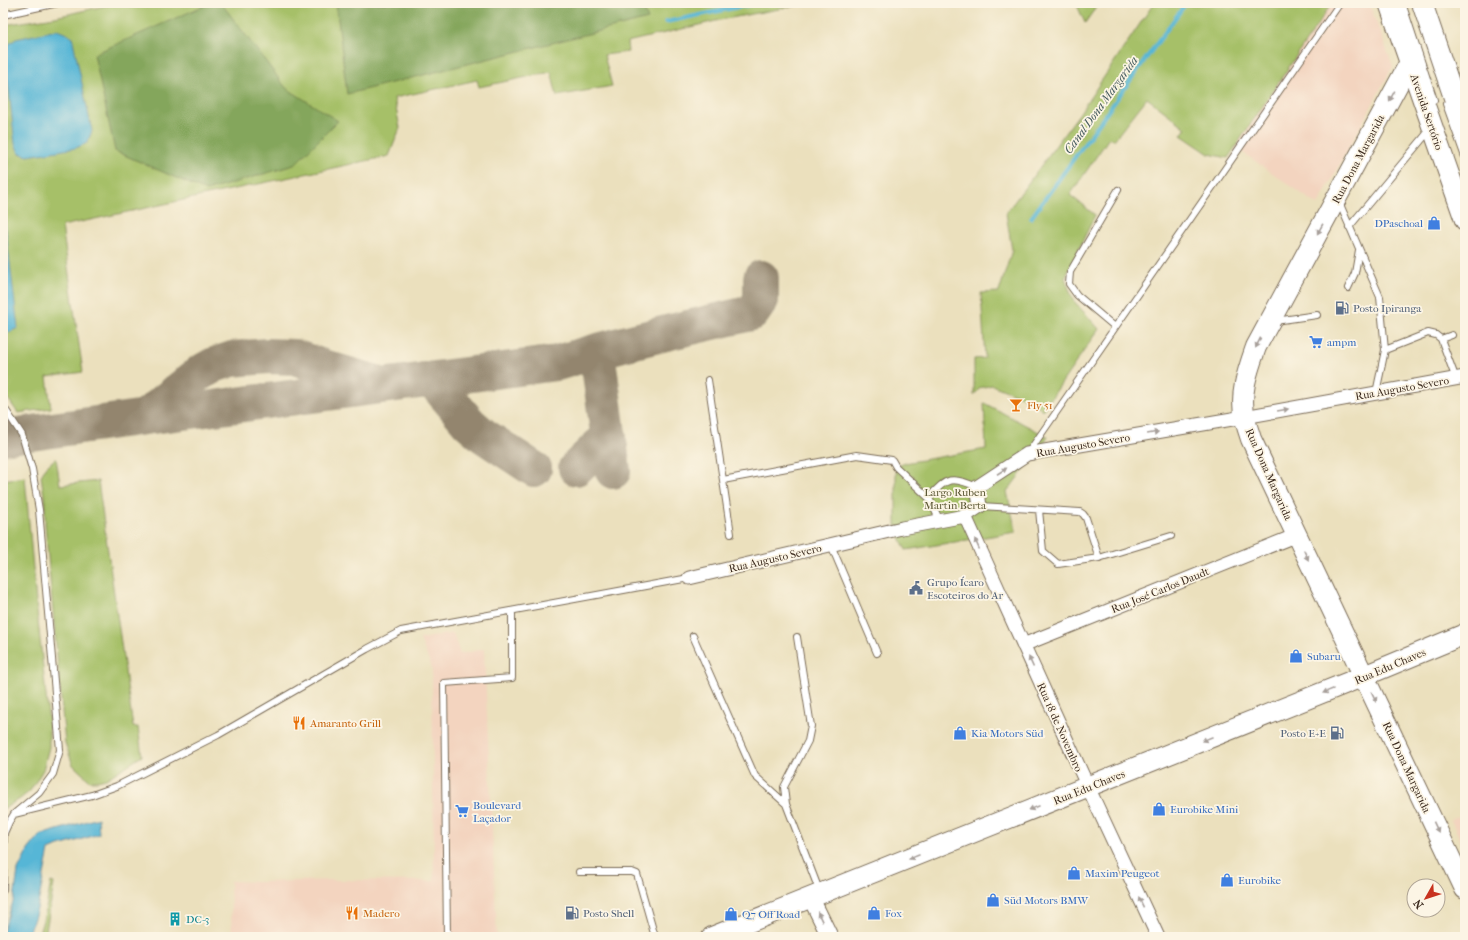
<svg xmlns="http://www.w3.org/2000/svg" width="1468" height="940" viewBox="0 0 1468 940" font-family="'IM FELL French Canon',serif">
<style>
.built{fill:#f3d4bf}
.green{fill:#a6c067;stroke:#707542}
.forest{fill:#84a65c;stroke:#60683d}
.water{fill:#57b6d6;stroke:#49707a}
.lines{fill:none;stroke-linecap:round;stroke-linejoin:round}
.stream{stroke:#57b6d6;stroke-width:4}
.taxiway{stroke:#93856e;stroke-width:36}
.service-casing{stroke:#796a56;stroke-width:8}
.minor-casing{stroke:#796a56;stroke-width:15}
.tertiary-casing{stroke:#796a56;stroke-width:18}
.primary-casing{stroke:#796a56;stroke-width:22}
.service{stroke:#fff;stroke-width:6}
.minor{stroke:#fff;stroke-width:13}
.tertiary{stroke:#fff;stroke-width:16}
.primary{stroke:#fff;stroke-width:20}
.oneway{fill:#a79f9a}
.labels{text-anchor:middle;stroke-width:3.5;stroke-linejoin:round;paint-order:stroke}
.street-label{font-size:11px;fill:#3b2a1e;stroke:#fcf5e5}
.shop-label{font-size:11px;fill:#366cbe;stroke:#fcf5e5;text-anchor:start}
.service-label{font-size:11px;fill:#4e5e75;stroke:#fcf5e5;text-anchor:start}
.food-label{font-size:11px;fill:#c56008;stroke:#fcf5e5;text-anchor:start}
.park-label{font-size:11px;fill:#5b5734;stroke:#fcf5e5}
.culture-label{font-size:11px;fill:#0d838f;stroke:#fcf5e5;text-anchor:start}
.water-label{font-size:12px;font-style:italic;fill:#455b5e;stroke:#fcf5e5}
</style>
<rect width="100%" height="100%" fill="#fcf5e5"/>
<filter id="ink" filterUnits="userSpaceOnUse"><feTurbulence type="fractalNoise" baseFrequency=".025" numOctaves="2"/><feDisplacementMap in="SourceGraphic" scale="8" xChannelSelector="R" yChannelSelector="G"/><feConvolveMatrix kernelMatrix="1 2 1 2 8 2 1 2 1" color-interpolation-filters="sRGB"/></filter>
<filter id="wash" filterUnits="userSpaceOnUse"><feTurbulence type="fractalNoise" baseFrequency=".012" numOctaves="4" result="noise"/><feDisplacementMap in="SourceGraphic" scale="16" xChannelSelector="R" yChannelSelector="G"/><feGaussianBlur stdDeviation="0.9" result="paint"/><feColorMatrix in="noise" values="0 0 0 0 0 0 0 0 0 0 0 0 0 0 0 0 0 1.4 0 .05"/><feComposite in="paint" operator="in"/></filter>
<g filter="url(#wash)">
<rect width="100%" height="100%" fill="#ebe0bd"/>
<path class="built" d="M1328 3H1369L1393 66 1318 205 1232 145Z
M453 633 460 654 484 649 497 937H232L230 881 260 882 331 880 434 881 432 668 420 639Z
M1465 814V850L1451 820Z"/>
<path class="green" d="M118 3H811L720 20 627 42 628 52 604 55 612 86 557 96 551 72 479 87 477 80 394 98 400 128 389 156 62 226 83 372 47 377 51 408 18 413 3 392V25L55 17Z
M1076 3H1099L1085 23Z
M1154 3H1332L1228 158 1209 154 1181 135 1186 128 1147 98 1114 140 1109 138 1070 195 1095 215 1065 278 1073 300 1099 329 1043 410 1022 397 992 385 980 388 974 395V359L985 358 981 293 999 292 1012 250 1006 213 1079 114Z
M984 403 1048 437 1007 492 1016 532 906 550 896 529V467L905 463 986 449Z
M56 458 60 485 98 481 133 727H138L142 756 106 779 97 781H90L73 765 65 743 45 524V502L41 476 46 467Z
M25 477 36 602 49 723V747L43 770 30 791 20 799 3 809V480Z
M51 882 54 883 45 937H38L45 913Z"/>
<path class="forest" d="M210 3H221L286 88 338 121 294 165 206 191 115 151 94 54Z
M336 3H641L648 19 347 94Z"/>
<path class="water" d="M57 30 72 36 92 131 87 143 76 148 28 156 19 153 15 144 5 55 9 44 16 39Z
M3 206 18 328 3 335Z
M98 818 99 834 56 847 49 850 37 909 28 937H3V931L14 899 18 870 28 850 40 835Z"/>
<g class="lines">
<path class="stream" d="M666 22 758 3
M1031 218 1186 3"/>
<path class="taxiway" d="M597 351 613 471
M424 380 436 384 469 423 484 436 534 469
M145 417 200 373 214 365 232 359 268 356 294 357 332 370 373 382
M3 437 145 417 557 363C621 343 687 328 752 313L761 300V278
M576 468 609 436"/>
</g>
</g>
<g filter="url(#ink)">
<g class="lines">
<g class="service-casing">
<path id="service" d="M1402 3 1434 100
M3 15 58 3
M1446 104 1465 157
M1339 202 1380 297 1385 350 1376 393
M1349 227 1429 131
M1348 288 1355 273 1359 250
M1275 321 1317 315
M1115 327 1077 295 1069 284 1070 272 1118 190
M1441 339 1452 335
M1385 350 1428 333 1436 335 1441 339 1456 379
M708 380 731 534
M3 406 22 435 32 469 39 510 60 750 53 774 39 793 15 813
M1028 453 1340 3
M723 480 857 455 892 460 896 467 929 498
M980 506 1080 512 1083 514 1086 518 1099 558 1171 536
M1039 510 1043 551 1058 564 1099 558
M940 521 929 498C945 477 953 476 977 487
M831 545 877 653
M693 636 755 776 786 804
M797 637 811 726 808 741 784 787 786 804 819 890
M579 872H632L637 874 655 937
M3 890 4 833 9 822 14 814 92 795 117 786 218 735 367 649 401 631 689 578
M447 937 444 683 512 678V611"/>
</g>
<g class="minor-casing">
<path id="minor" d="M965 516 1088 787 1158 937
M689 578 902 528 965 516 980 506 977 487 1027 454 1244 417 1465 377
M1023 645 1297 535"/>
</g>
<g class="tertiary-casing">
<path id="tertiary" d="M811 898 830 937"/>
</g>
<g class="primary-casing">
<path id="primary" d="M1389 3 1465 220
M1422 3 1465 130
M1410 62 1256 347C1248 370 1239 394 1245 418 1246 425 1249 432 1251 439L1465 889
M712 937 1364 676 1465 634"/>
</g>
<use href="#service" class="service"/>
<use href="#minor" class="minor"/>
<use href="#tertiary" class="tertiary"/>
<use href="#primary" class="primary"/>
</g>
<defs><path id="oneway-solid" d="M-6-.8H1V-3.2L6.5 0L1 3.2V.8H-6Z"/></defs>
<g class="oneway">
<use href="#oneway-solid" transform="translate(1392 96) rotate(118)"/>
<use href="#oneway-solid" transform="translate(1320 229) rotate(119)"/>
<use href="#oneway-solid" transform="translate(1258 343) rotate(116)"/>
<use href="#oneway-solid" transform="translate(1283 410) rotate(-10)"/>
<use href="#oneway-solid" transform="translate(1153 433) rotate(-10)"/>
<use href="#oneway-solid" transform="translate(1002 471) rotate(-33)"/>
<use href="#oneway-solid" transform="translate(977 544) rotate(-114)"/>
<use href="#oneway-solid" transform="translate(1306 555) rotate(65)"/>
<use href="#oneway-solid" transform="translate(1031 662) rotate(-114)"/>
<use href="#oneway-solid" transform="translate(1328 691) rotate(158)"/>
<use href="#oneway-solid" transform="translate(1374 697) rotate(65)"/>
<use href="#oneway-solid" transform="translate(1207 739) rotate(158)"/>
<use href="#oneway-solid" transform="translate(1034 808) rotate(158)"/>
<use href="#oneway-solid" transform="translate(1436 827) rotate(65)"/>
<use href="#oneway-solid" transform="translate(914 857) rotate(158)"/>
<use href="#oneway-solid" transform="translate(1141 902) rotate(-115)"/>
<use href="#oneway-solid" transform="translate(820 917) rotate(-115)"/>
</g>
</g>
<defs>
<g id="shop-bare" transform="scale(1.08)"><path d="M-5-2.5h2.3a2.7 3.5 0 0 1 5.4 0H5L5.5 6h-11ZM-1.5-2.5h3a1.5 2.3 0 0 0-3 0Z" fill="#3f7fe0" stroke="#fcf5e5" stroke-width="2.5" paint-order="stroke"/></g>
<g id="fuel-bare" transform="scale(1.08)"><path d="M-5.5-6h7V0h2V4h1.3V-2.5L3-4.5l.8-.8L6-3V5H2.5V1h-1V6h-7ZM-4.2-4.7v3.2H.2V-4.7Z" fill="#5c6f8a" stroke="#fcf5e5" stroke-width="2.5" paint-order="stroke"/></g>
<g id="supermarket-bare" transform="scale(1.08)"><path d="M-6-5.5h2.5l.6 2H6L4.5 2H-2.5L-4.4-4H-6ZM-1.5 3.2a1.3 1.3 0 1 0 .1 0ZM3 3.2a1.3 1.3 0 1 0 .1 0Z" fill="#3f7fe0" stroke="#fcf5e5" stroke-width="2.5" paint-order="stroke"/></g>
<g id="bar-bare" transform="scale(1.08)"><path d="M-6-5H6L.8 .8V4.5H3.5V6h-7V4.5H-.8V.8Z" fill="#e8710a" stroke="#fcf5e5" stroke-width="2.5" paint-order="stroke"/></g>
<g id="civic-bare" transform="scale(1.08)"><path d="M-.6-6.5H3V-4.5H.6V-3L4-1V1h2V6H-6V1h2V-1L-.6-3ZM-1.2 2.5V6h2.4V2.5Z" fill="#5c6f8a" stroke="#fcf5e5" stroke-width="2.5" paint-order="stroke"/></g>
<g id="restaurant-bare" transform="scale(1.08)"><path d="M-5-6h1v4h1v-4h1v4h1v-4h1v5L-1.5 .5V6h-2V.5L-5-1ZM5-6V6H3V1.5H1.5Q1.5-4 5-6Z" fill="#e8710a" stroke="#fcf5e5" stroke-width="2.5" paint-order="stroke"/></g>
<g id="building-bare" transform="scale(1.08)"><path d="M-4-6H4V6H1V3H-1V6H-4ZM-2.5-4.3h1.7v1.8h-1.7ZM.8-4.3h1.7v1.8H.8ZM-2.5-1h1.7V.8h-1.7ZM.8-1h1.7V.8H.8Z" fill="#0f9aa8" stroke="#fcf5e5" stroke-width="2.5" paint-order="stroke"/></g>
</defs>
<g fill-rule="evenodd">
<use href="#shop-bare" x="1434" y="223"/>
<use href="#fuel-bare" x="1342" y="308"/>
<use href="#supermarket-bare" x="1316" y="342"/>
<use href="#bar-bare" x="1016" y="405"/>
<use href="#civic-bare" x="916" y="588"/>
<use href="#shop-bare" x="1296" y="656"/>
<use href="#restaurant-bare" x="299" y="723"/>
<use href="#shop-bare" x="960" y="733"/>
<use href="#fuel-bare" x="1337" y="733"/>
<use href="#shop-bare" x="1159" y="809"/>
<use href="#supermarket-bare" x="462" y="811"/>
<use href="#shop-bare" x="1074" y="873"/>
<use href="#shop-bare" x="1227" y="880"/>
<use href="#shop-bare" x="993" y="900"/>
<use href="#restaurant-bare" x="352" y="913"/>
<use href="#fuel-bare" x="572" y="913"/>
<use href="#shop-bare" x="874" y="913"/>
<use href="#shop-bare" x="731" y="914"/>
<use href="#building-bare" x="175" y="919"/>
</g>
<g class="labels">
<g class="street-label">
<text transform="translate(1427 112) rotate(71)" y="4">Avenida Sertório</text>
<text transform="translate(1358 159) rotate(-62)" y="4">Rua Dona Margarida</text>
<text transform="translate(1402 388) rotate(-10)" y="4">Rua Augusto Severo</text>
<text transform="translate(1083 445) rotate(-10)" y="4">Rua Augusto Severo</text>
<text transform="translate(1269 474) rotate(66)" y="4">Rua Dona Margarida</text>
<text transform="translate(775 558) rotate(-13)" y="4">Rua Augusto Severo</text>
<text transform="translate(1160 590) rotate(-22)" y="4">Rua José Carlos Daudt</text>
<text transform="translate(1390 666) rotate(-23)" y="4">Rua Edu Chaves</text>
<text transform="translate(1060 727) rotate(66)" y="4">Rua 18 de Novembro</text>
<text transform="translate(1407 767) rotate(65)" y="4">Rua Dona Margarida</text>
<text transform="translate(1089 787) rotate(-22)" y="4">Rua Edu Chaves</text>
</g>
<g class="shop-label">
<text x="1423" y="227" text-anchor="end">DPaschoal</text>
<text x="1327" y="346">ampm</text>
<text x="1307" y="660">Subaru</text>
<text x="971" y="737">Kia Motors Süd</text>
<text x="473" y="809">Boulevard<tspan x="473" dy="13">Laçador</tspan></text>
<text x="1170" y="813">Eurobike Mini</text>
<text x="1085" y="877">Maxim Peugeot</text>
<text x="1238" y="884">Eurobike</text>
<text x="1004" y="904">Süd Motors BMW</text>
<text x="885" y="917">Fox</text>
<text x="742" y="918">Q7 Off Road</text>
</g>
<g class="service-label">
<text x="1353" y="312">Posto Ipiranga</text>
<text x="927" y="586">Grupo Ícaro<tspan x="927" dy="13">Escoteiros do Ar</tspan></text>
<text x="1326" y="737" text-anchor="end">Posto E+E</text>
<text x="583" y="917">Posto Shell</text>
</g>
<g class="food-label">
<text x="1027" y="409">Fly 51</text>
<text x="310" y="727">Amaranto Grill</text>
<text x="363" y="917">Madero</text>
</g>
<g class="park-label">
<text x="955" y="496">Largo Ruben<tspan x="955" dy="13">Martin Berta</tspan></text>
</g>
<g class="culture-label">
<text x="186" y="923">DC-3</text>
</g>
<g class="water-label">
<text transform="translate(1101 105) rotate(-54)" y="4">Canal Dona Margarida</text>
</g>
</g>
<rect width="1468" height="940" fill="none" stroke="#fcf5e5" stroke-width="16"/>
<g transform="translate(1426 898) rotate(231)"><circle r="19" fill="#fcf5e5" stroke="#afa495"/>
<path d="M0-3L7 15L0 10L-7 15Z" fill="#c8321e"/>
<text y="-6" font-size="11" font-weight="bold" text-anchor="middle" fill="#3b2a1e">N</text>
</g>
</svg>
